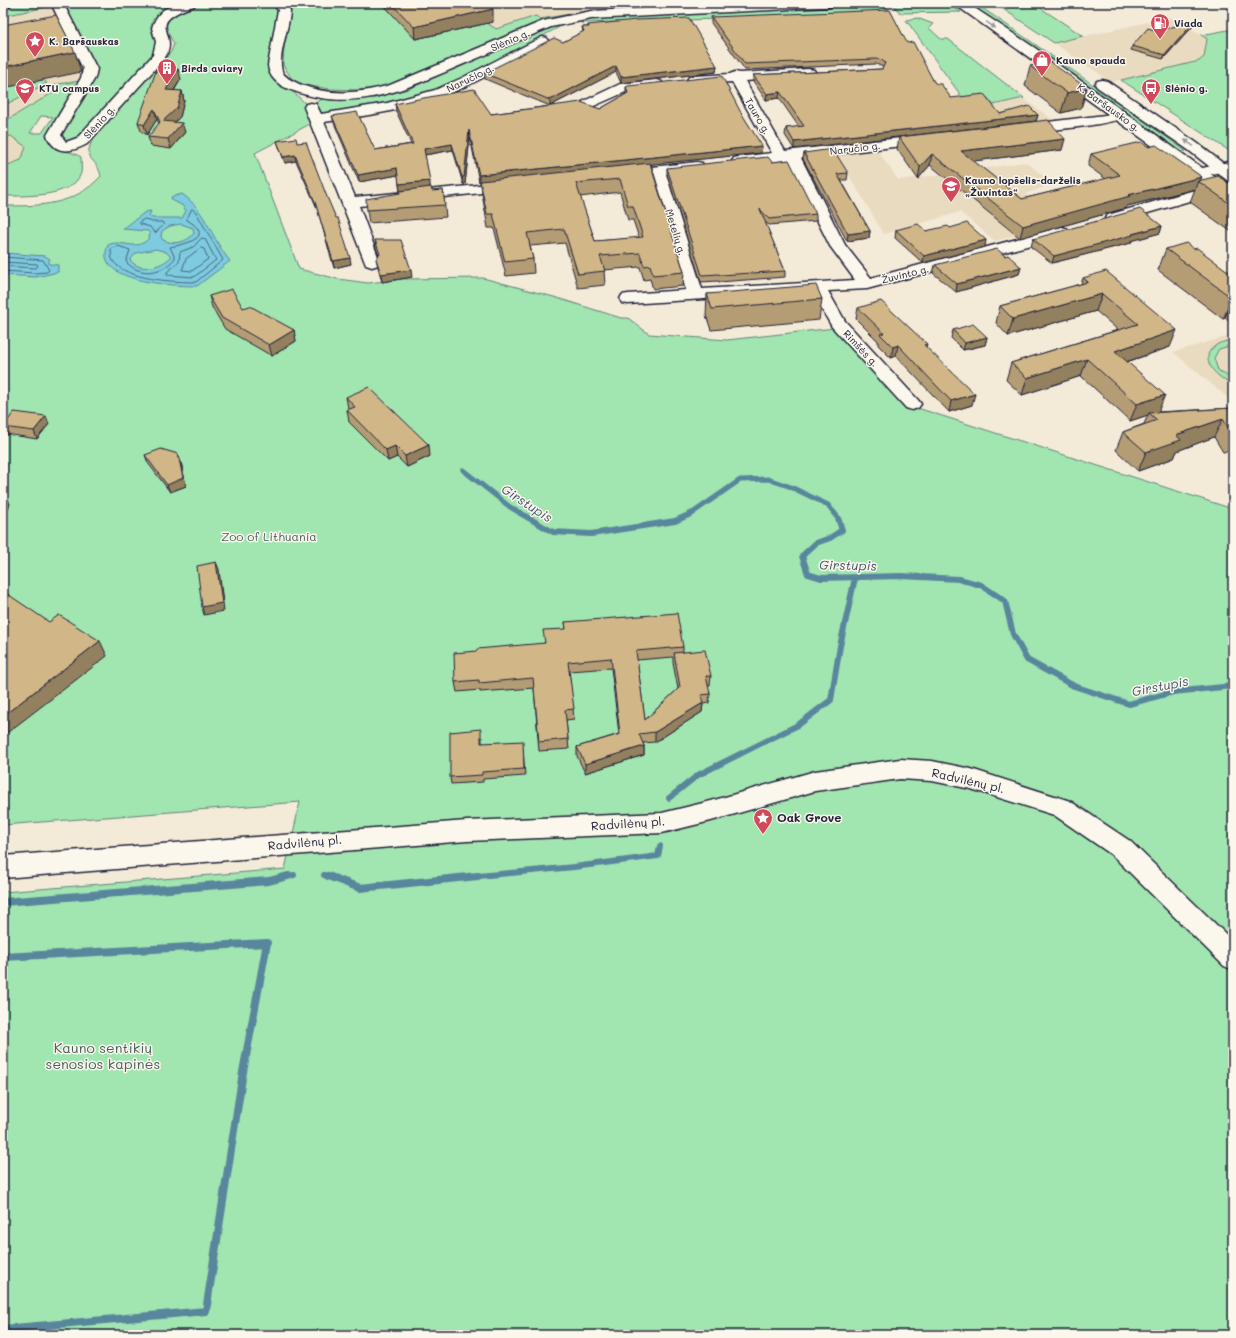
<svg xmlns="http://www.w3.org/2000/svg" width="1236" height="1338" viewBox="0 0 1236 1338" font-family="Mali,sans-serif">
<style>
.built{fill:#e9dbc0}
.green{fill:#a1e5b0;stroke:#628476;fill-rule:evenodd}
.water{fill:#7ecade;stroke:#59879d;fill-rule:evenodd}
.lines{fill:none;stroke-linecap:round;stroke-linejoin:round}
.shore{stroke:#47657c;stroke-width:1}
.stream-far2{stroke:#59879d;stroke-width:5}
.stream-far1{stroke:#59879d;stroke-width:6}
.stream{stroke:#59879d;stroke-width:8}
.minor-casing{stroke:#22223b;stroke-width:3}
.major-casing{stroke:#22223b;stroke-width:3}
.minor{fill:#fbf7ec;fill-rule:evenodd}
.major{fill:#fbf7ec;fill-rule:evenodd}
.wall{fill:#b49d74;stroke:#22223b;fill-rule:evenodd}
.shaded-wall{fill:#92805e;stroke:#22223b}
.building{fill:#d1b787;stroke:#22223b;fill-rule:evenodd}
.oneway{fill:#99979c}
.labels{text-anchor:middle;stroke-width:3;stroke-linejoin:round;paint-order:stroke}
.far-poi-label{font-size:10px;font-weight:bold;fill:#22223b;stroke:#fbf7ec;text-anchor:start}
.far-street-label{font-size:10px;fill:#22223b;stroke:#fbf7ec}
.park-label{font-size:12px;fill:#485c5e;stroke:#fbf7ec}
.street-label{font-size:12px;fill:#22223b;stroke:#fbf7ec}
.poi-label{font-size:12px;font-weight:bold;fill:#22223b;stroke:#fbf7ec;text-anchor:start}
.water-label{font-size:13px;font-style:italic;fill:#3e546c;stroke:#fbf7ec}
.near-park-label{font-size:14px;fill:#485c5e;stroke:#fbf7ec}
</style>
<rect width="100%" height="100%" fill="#f3ead8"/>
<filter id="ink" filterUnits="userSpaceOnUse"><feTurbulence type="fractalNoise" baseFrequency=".025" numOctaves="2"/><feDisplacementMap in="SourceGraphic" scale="8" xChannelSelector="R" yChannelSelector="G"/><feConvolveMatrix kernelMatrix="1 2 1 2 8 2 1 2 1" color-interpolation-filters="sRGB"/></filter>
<g filter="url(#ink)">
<path class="built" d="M3 3H119L89 89 23 121 38 158 3 177Z
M336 3H709L582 12 535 20 444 57Z
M1170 17 1207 39 1204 57 1199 61 1111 82 1054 43Z
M988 98 993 105 1024 99 1053 120 989 131 965 101Z
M878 151 898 180 947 174 1026 162 1053 184 1025 194 1061 223 995 241 960 212 884 234 837 155Z
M1233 335V407L1228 398 1173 352Z"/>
<path class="green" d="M20 3H50L52 6 3 16V6Z
M78 3H182C171 6 151 13 151 27 152 33 155 39 156 45 156 52 152 57 148 62L76 140 70 142 62 140C60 123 85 91 95 76L64 6Z
M202 3H269L275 6 278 10 269 65 290 89 304 102 312 123 255 153 299 269 338 279 368 283 403 279 483 278 554 297 621 318H628L649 334 727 340 835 328 908 405 1233 509V1335H3V892L285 869 300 802 3 825V206C40 206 74 206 101 176 96 155 81 162 94 137L171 52 174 44 165 27 166 22C177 12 189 7 202 3Z
M288 3H382L416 39 487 23 496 29 536 16 540 19 582 12 625 8 619 10 584 13 556 18 422 75 377 89 359 90 330 89 304 85 292 79 283 65 284 47 291 14Z
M629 3H727L726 5 649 9Z
M892 3H947L961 12 900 13Z
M968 3H975L1075 72 1186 151 1182 152 1072 73Z
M994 3H1033L1083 36 1054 43Z
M868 4 887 8 892 14 581 23 593 18Z
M917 18 933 24 929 28 941 39H948L1024 98 993 105 988 98 965 101 906 20Z
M565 24 449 86 383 105 320 117 314 104 318 101 323 99 349 100 375 98 408 89 551 27Z
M1233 29V150H1228L1121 80 1199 61 1204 57 1207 39 1201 35Z
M43 80 47 83 3 106V88Z
M80 81C72 93 51 121 50 134 50 140 52 144 55 149 66 152 71 151 81 157 81 162 82 168 81 173 73 198 24 196 3 196V167L21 160 26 147 11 136 3 137V120H7L54 92 53 86 58 84ZM41 116 53 117 42 133H30Z
M1233 340V345L1219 349 1214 358 1218 370 1233 380V385C1219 379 1196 359 1215 346 1220 342 1227 341 1233 340Z"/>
<path class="water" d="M182 194C206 210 212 240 230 261L197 286C177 286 91 283 108 245 122 238 136 253 149 238L150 233 148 231 123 229 145 212 151 211 149 216 153 218H182L186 211 183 206 172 200 171 197ZM181 224 193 228 194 233C187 243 174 245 163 240L161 237 162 231 170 226ZM156 249 166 252 171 257C161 267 140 273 130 260L136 253Z
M3 253 45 256 50 259 49 261V264L58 265V272L36 277 3 275Z"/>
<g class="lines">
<path class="shore" d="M192 209 196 212 223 260 196 282C175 282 126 280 113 261 111 258 111 253 111 249L118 246 130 250 126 262C140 277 163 274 175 258L170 247C187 244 216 237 187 220Z
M145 219 152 222H162L164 225 155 233 150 227 140 224V222Z
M202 238 205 239 216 260 194 277 167 275V272L179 262 180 252 193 247Z
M201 248 204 249 208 259 192 271 182 270 186 259Z
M3 257 43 260 49 270 47 272 35 273 3 271
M3 262 37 264 38 266 36 268 3 266"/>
<path class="stream-far2" d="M463 470 510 507 522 514
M691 514 740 480 768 479 791 487 828 505 835 514"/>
<path class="stream-far1" d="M520 513 553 532 591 534 675 521 693 513
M834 513 838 518 842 530 830 538 816 543 802 556 808 574 821 578 901 576 959 579 981 585 1005 601 1013 634 1027 660 1074 686 1129 704 1173 692 1233 686
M669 798 698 775 798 725 831 700 840 646 855 578
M324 875 331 877
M284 877 294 875
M468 877 574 867 658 856 660 846"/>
<path class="stream" d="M328 876 360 888 478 876
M3 902 269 881 288 876
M3 957 267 943 243 1072 206 1311 3 1329"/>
<g class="minor-casing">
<path id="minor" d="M3 3H12L10 6 3 8Z
M51 3H63L97 69 95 78 61 135 66 142 77 138 153 55 156 42 152 28C159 5 175 3 196 3L194 6C141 24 182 32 164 59L87 144C71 153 54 155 47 135L81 78 83 69Z
M272 3H285L290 10C290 27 277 56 282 71 284 77 293 81 299 84 329 96 359 94 390 85L543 21 591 11 755 3H835L833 6 829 7 591 19 551 27C521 40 490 53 459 66 403 90 355 113 294 91 281 87 269 79 268 65L278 10Z
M542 37 547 38 548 41 547 44C513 61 481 81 446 95 407 110 365 116 324 122L355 197 510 182 515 183 517 186 515 189 510 190 359 206 380 262 378 265 372 267 366 265 304 107 306 104 311 103 316 104 321 114 387 103 435 90 462 78Z
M809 69 814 70 816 73 814 76 745 81 785 151 927 135 932 136 934 139 932 142 927 143 801 158 845 245 871 278 1062 227 1068 229 1070 232 1068 235 867 289 828 291 845 321 918 400 921 404 918 408 912 410 906 408 832 327 812 292 628 304 622 303 620 299 622 295 628 294 686 290 651 175 624 178 619 177 617 174 619 171 624 170 697 162 702 163 704 166 702 169 666 174 702 289 855 280 830 246 787 160 739 165 734 164 732 161 734 158 739 157 772 153 732 82 694 84 689 83 687 80 689 77 694 76 730 74 735 72 740 73Z
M656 80 661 81 663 84 661 87 628 91 587 109 582 108 580 105 582 102 620 84Z
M1120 111 1125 112 1127 115C1120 125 1039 131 1023 133L1018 132 1016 129 1018 126 1023 125 1105 115Z
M1233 161V169L1199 177 1194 176 1192 173 1194 170Z
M1219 183 1224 185 1227 188 1224 191 1113 223 1108 221 1105 218 1108 215Z
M900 759 932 761 971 769 1070 801 1130 841 1233 941V970L1224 966 1112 855 1054 815 971 789 932 781 900 779 815 791 711 821 662 833 467 841 3 878V856L467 821 662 813 711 801 815 771Z"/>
</g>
<g class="major-casing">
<path id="major" d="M953 3H967L1035 48 1233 190V202L1228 200Z
M1102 80 1107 81 1197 143 1233 171V182L1228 181 1187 149 1097 87 1095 84 1097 81Z"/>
</g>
<use href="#minor" class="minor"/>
<use href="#major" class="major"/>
</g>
<path class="wall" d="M382 3H486L493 22 415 39Z
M711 17 907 43 934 82 951 98 1000 114 1038 115 1036 121 794 149 785 135 786 128 799 127 779 98 766 100 753 81V75L882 69 883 67 881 66 876 64 745 70 711 23Z
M588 25 717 66 716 72 621 83 616 72 550 106 600 109 626 94V87L761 153 651 164 684 272 683 286 653 289 650 279 644 280 640 267 604 270 605 285 578 288 565 243 530 246 533 259 534 273 506 276 494 228H488L482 194 481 182H479L470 137 465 184H463L453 150 425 155 430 187 432 191 443 190 446 217 369 223 367 210 400 193 398 175 359 182 334 123 332 116 375 150 411 144 396 111 395 104 491 114 550 106 485 79 484 73 563 42 583 32 582 27H588ZM620 192 628 220H633L639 238 595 241 580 197Z
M1194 25 1163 59 1131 50 1132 46 1157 31Z
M1030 66 1087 88 1081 108 1061 113 1025 86Z
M181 79 174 91H182L184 101 180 117 175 122 185 132 171 149 151 146 148 137 159 124 157 119 147 135 141 131 138 122Z
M899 137 1062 150 973 161 1022 199 1106 179 1088 166 1091 154 1149 147 1200 181 1233 186V233L1190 202 1195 189 1127 206 1126 208 1020 238 930 165 918 179 897 149Z
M277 141 297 143 351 264 334 268 317 208 296 161 285 163 279 147Z
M804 153 848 173 847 180H841L870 231 869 238 847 241 803 159Z
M667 168 816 214V221L769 225 765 222 785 271V277L719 282V281L701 282 667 174Z
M1162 226 1160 233 1131 241V243L1052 263 1031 247 1033 239Z
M950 228 985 247 923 263 895 238 896 230 926 231Z
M375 240 412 277 382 282 378 267 376 259 379 256 376 248Z
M1166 249H1194L1233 275V324L1225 318 1223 319 1158 270Z
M1005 256 1021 267 1019 274 956 292 933 273 935 265Z
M1083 278 1170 347 1127 362 1158 412H1156L1233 408V451L1223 452 1214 437 1177 451 1174 458 1138 471 1116 450 1123 432 1144 424 1148 415 1130 421 1081 376 1022 395 1006 380 1011 363 1118 330 1096 311 1008 336 996 323 1000 306 1081 284Z
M707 294 822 299 819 320 711 330 706 315Z
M209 296 243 308 294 330 296 341 272 356 225 329 212 307Z
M858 308 927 344 926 347 972 405 949 412 896 356 891 358 878 345V341L856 319Z
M953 330 987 337 985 345 963 350 951 338Z
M346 397 430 456 407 467 397 457 388 461 349 422 347 410 349 409 348 408Z
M49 424 37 439 6 434 3 428V426Z
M145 455 181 462 186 486 170 492 148 463Z
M565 622 683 647V652L711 676 710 685H708L710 694 709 703 703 704 702 712 655 742 643 743 644 746V755L585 773 577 756V747L619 734 611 668 569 671 574 719 566 720 569 749 539 751 534 688 480 692V690L457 692 455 682 544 643 566 629ZM673 657V663L678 689 645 720 637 660Z
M482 737V743L523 748 525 776 483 779V782L451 784 450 777Z"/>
<path class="shaded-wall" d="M493 9V22L415 39 414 27Z
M1195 21 1194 25 1163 59 1165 55Z
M75 52 81 72 3 88V67Z
M616 66V72L550 106V100Z
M717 66 716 72 621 83V77Z
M178 69 181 79 168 99 166 90Z
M1087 88 1081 108 1061 113 1067 93Z
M182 91 184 101 180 117 166 130 163 121Z
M780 92 779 98 766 100 767 94Z
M154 109 157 119 147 135 144 125Z
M1038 115 1036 121 794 149V142Z
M182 123 185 132 171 149 168 139Z
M469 130 470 137 465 184H463L462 177Z
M1065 139 1062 150 958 163 961 151Z
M452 144 453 150 424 155V149Z
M762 146 761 153 479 182V175Z
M932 154 930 165 918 179 920 167Z
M295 155 296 161 285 163 283 157Z
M397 168 398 175 359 182 358 175Z
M1202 177 1200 182 1198 181 1195 189 1127 206 1126 208 1020 238 1023 226 1128 195Z
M430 181V188L400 191 399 184Z
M1162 226 1160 233 1131 241V243L1052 263 1054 256Z
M870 231 869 238 847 241 848 234Z
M986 240 985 247 923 263 924 256Z
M350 258 351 264 334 268 333 261Z
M1021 267 1019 274 956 292 957 284Z
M411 270 412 277 382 282 381 274Z
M1102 294 1096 311 1008 336 1013 319Z
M1233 297V299L1225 318 1223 319 1232 298Z
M294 330 296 341 272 356 269 345Z
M1177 330 1170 347 1108 368 1115 351Z
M987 337 985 345 963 350 965 343Z
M898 345 896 356 891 358 893 347Z
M1087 359 1081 376 1022 395 1027 378Z
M975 394 972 405 949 412 951 401Z
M1165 395 1158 412 1150 414 1149 413 1148 415 1130 421 1137 404Z
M46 416 49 424 37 439 34 431Z
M1223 419 1214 437 1177 451 1174 458 1138 471 1146 452 1176 435Z
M429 445 430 456 407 467 405 456Z
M395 446 397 457 388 461 386 450Z
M178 454 181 462 186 486 170 492 167 485Z
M3 489 10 504 3 520Z
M216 562 219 569 224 611 204 615 202 607Z
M100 641 107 656 3 736V716Z
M703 703 702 712 655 742V732Z
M644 746V755L585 773V764Z"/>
<path class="building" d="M391 3H486L493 9 414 27Z
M890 10 907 43 913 42 934 82 937 84H941L951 98 984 94 1000 114 1029 106 1038 115 794 142 786 128 804 126 780 92 767 94 753 75 882 69 885 63 882 60 877 59 745 64 711 17Z
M56 15 75 52 3 67V25Z
M689 18 717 66 621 77 616 66 550 100 484 73 554 38 563 42 584 31 582 27H589L588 25 636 20Z
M1195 21 1165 55 1132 46 1148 28 1157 31Z
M1050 62 1087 88 1067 93 1030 66Z
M178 69 166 90 182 91 177 108 163 121 182 123 168 139 148 137 160 122 154 109 144 125 138 122 156 71Z
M722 76 740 111 762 146 479 175 469 130 464 177H462L452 144 424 149 430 181 399 184 397 168 358 175 332 116 357 112 375 150 413 144 395 104 418 99 474 89 491 114 581 102 600 109 628 93 626 87 628 86Z
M1048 120 1065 139 961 151 1022 199 1120 175 1091 154 1141 142 1149 147 1156 145 1202 177 1128 195 1130 196 1023 226 932 154 920 167 899 137Z
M296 138 297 143 306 142 327 197 336 218H338L350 258 333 261 315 202 295 155 283 157 277 141Z
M833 149 848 173 837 174 870 231 848 234 804 153Z
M768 157 772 162 789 160 816 214 769 219 760 209 785 271 720 275 719 274 702 275 667 168Z
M650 163 684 272 653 275 650 265 644 266 640 253 600 256 605 271 578 274 564 229 527 233 533 259 505 262 493 214H487L480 181ZM620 179 628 206H633L643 237 595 241 576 183Z
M1218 176 1233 186V206L1198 181Z
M431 187 432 191 443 190 445 205 367 210 366 199 400 193V191Z
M1140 209 1162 226 1132 234 1133 235 1054 256 1033 239Z
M967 223 986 240 924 256 896 230 918 224 926 231 948 226 950 228Z
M375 240H401L411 270 381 274 376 259 380 254Z
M1186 243 1194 249 1197 248 1233 275V297L1232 298 1166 249Z
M997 249 1005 256 1008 255 1021 267 957 284 935 265Z
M1106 271 1177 330 1115 351 1165 395 1137 404 1087 359 1027 378 1011 363 1138 324 1102 294 1013 319 1000 306 1088 282 1083 278Z
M816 285 822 299 712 309 707 294Z
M232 289 243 308 250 306 294 330 269 345 222 318 209 296Z
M881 301 927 344 924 345 975 394 951 401 898 345 893 347 880 334 884 333 858 308Z
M973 324 987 337 965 343 953 330Z
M369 387 429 445 405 456 395 446 386 450 347 410 355 407 346 397Z
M1233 408V434H1232L1223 419 1176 435 1181 440 1146 452 1123 432 1157 420 1149 413Z
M14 412 46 416 34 431 3 427Z
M161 449 178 454 183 478 167 485 145 455Z
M216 562 222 603 202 607 197 566Z
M3 591 49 622 59 615 100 641 3 716Z
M677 613 683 647 636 651 645 720 680 687 674 653 705 650 711 676H706L710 694 701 695 703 703 655 732 639 734 644 746 585 764 577 747 620 734 611 658 568 662 574 709 565 710 568 739 539 742 533 678 479 683V680L455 682 454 653 477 651V649L545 643 543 630 566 629 565 622Z
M481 729V743L523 741 524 769 482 772V775L450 777V732Z"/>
<defs><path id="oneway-solid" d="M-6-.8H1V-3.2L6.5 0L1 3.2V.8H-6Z"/></defs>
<g class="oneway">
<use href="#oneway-solid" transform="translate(991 25) rotate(34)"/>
<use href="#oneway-solid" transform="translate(1189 143) rotate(-145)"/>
</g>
</g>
<defs>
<g id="fuel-pin" transform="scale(1)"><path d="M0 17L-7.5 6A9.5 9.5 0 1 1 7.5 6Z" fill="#d1495b" stroke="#fbf7ec"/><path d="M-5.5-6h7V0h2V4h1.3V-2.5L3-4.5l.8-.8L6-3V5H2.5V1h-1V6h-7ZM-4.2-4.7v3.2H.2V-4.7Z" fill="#fff"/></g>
<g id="sight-pin" transform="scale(1)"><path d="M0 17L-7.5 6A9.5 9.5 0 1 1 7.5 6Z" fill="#d1495b" stroke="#fbf7ec"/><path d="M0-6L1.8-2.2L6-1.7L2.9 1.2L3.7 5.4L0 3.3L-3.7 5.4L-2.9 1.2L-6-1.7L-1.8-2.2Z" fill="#fff"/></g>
<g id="shop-pin" transform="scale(1)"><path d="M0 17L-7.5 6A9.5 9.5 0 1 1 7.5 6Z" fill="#d1495b" stroke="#fbf7ec"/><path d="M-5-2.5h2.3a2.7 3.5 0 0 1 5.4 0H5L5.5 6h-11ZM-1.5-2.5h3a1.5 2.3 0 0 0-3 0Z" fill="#fff"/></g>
<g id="building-pin" transform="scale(1)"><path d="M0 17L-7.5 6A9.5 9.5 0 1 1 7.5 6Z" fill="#d1495b" stroke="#fbf7ec"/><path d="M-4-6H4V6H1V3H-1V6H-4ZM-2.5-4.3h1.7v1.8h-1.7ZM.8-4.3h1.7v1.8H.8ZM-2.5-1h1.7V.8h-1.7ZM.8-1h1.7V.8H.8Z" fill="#fff"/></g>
<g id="university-pin" transform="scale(1)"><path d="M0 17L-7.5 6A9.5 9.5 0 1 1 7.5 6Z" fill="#d1495b" stroke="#fbf7ec"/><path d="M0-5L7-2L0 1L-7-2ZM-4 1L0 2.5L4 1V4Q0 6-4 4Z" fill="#fff"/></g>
<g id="bus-pin" transform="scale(1)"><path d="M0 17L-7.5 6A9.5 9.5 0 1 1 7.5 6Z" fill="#d1495b" stroke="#fbf7ec"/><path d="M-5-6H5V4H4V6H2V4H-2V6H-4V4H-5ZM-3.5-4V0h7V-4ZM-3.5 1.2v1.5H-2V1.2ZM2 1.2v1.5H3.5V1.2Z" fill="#fff"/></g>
<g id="school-pin" transform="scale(1)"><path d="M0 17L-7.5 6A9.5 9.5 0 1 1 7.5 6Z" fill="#d1495b" stroke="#fbf7ec"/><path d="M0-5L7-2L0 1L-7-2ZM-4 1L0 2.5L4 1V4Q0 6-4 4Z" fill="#fff"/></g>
</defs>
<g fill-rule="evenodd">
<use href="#fuel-pin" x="1160" y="23"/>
<use href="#sight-pin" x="35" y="41"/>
<use href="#shop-pin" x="1042" y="60"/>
<use href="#building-pin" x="167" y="68"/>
<use href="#university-pin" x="25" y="88"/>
<use href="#bus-pin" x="1151" y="88"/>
<use href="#school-pin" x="951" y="186"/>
<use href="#sight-pin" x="763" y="818"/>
</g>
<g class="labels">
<g class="far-poi-label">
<text x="1174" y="27">Viada</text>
<text x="49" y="45">K. Baršauskas</text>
<text x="1056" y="64">Kauno spauda</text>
<text x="181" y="72">Birds aviary</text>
<text x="39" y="92">KTU campus</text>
<text x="1165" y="92">Slėnio g.</text>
<text x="965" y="184">Kauno lopšelis-darželis<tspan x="965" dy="12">„Žuvintas“</tspan></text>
</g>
<g class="far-street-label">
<text transform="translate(510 40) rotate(-23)" y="4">Slėnio g.</text>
<text transform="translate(470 78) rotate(-26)" y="4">Naručio g.</text>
<text transform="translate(1109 107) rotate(36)" y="4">K. Baršausko g.</text>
<text transform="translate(758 116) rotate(60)" y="4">Tauro g.</text>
<text transform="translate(99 122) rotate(-48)" y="4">Slėnio g.</text>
<text transform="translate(855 148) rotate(-7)" y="4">Naručio g.</text>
<text transform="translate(676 232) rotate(73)" y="4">Metelių g.</text>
<text transform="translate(905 274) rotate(-14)" y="4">Žuvinto g.</text>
<text transform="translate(861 348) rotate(47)" y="4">Rimšės g.</text>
</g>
<g class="park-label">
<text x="269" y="541">Zoo of Lithuania</text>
</g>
<g class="street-label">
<text transform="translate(968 781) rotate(13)" y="4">Radvilėnų pl.</text>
<text transform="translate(628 824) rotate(-4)" y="4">Radvilėnų pl.</text>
<text transform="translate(305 843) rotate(-5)" y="4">Radvilėnų pl.</text>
</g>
<g class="poi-label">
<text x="777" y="822">Oak Grove</text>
</g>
<g class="water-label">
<text transform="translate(527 503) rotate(33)" y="5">Girstupis</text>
<text transform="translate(848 565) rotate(1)" y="5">Girstupis</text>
<text transform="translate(1160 686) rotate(-11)" y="5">Girstupis</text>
</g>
<g class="near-park-label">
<text x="103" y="1053">Kauno sentikių<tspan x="103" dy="16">senosios kapinės</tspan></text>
</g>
</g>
<rect width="1236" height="1338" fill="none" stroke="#fbf7ec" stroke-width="16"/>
<rect x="8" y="8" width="1220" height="1322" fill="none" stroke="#22223b" stroke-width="1.5" filter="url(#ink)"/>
</svg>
